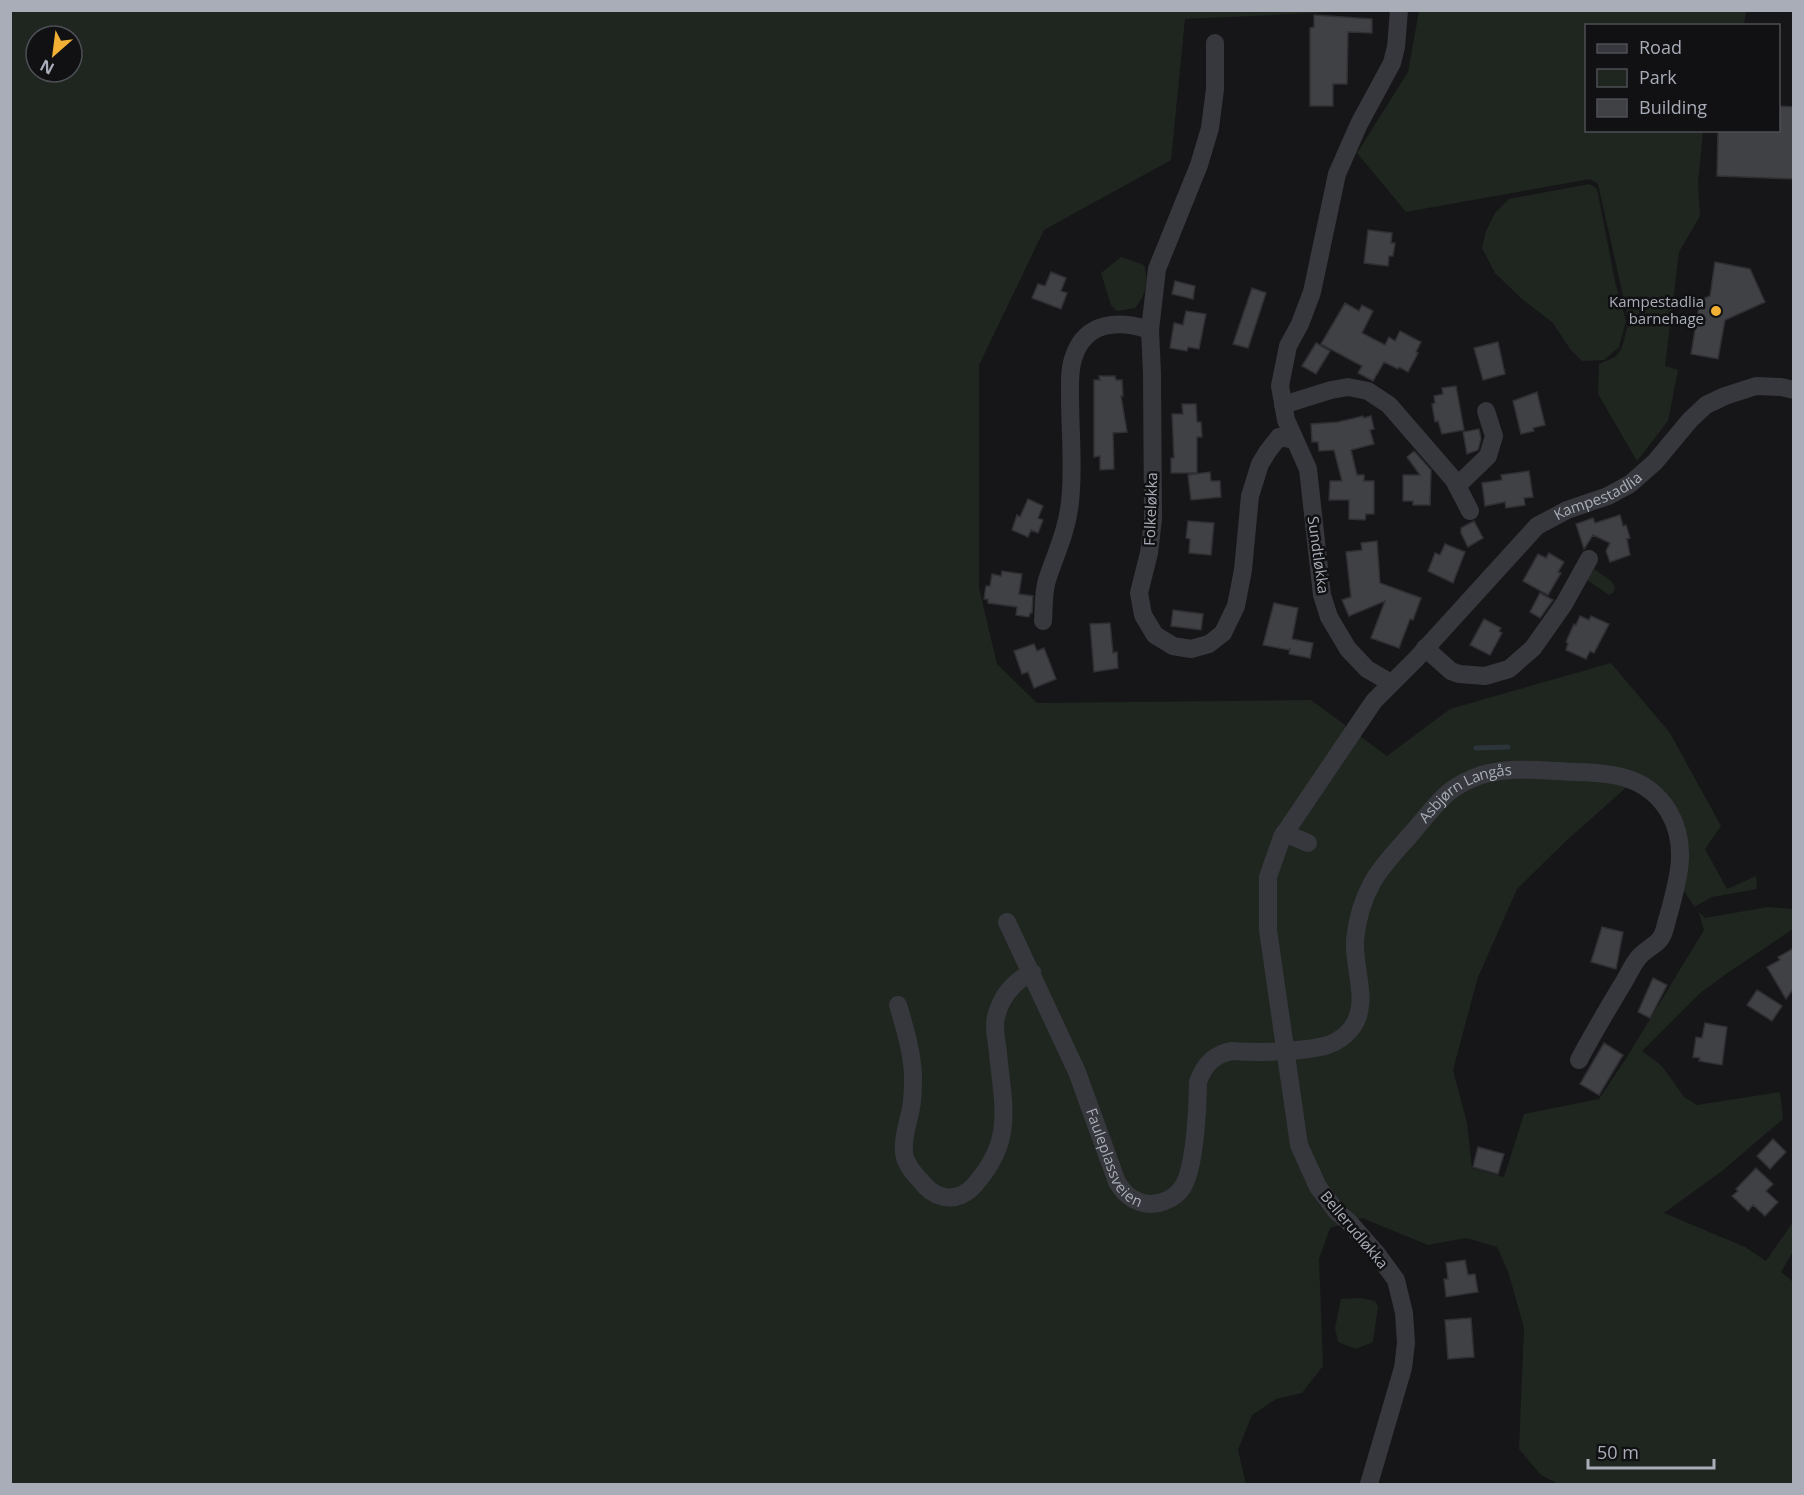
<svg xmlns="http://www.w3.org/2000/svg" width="1804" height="1495" viewBox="0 0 1804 1495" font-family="'Open Sans',sans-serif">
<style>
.green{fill:#1e261f;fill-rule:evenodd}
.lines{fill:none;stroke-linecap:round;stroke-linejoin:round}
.stream{stroke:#2c353c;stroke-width:5}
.building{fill:#404145;stroke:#303034;stroke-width:1.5}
.street{stroke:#37383d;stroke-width:18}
.poi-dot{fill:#f2b134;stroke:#111113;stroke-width:2}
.labels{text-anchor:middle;stroke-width:5;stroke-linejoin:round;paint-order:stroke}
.poi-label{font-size:15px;fill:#a8adb8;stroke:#111113;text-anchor:end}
.street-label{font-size:15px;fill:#a8adb8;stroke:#111113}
</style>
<rect width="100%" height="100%" fill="#161618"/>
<path class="green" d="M10 11H1355L1185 19 1171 160 1044 230 979 365V588L997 664 1037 703 1311 700 1387 756 1450 709 1611 663 1670 733 1721 826 1705 849 1727 889 1756 876 1757 889 1712 897 1694 907 1705 918 1768 907 1793 909V929L1726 974 1699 994 1642 1051 1662 1066 1684 1097 1697 1105 1780 1092 1783 1119 1722 1171 1664 1213 1745 1247 1766 1261 1793 1222V1251L1781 1272 1793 1282V1484H1559L1541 1475 1519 1449 1524 1328 1508 1271 1497 1247 1466 1238 1428 1245 1362 1218 1330 1228 1319 1259 1323 1366 1302 1393 1276 1399 1252 1415 1238 1450 1246 1484H11ZM36 36H72V72H36ZM1638 777 1664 793 1683 890 1699 913 1704 930 1627 1057 1599 1099 1524 1114 1504 1177 1472 1168 1467 1123 1453 1070 1478 977 1517 889 1566 841Z
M1419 11H1746L1744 25 1586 26V130L1703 131 1698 183 1700 216 1679 252 1665 366 1678 370 1668 421 1637 461 1598 394 1599 364 1615 357 1621 350 1629 322 1598 184 1590 179 1406 212 1357 153 1408 72Z
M1590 184 1597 189 1616 286 1626 321 1619 347 1604 360 1582 361 1570 349 1553 323 1522 299 1495 273 1482 248 1486 231 1495 213 1509 199Z
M1121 257 1144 265C1149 281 1146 295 1135 308L1117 311 1111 305 1101 273Z
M1594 569 1611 581 1615 587 1613 593 1609 595 1587 580Z
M1360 1298 1375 1301 1378 1307 1373 1342 1356 1349 1338 1342 1335 1328 1341 1299Z"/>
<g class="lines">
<path class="stream" d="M1476 748 1508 747"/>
</g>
<path class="building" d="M1314 15 1372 19V33L1348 32 1347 84H1333V106H1310V28L1314 27Z
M1779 106 1794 107V179L1717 176 1718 130H1779Z
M1368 230 1392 233 1391 243H1395L1393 256H1389L1388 266 1364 263Z
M1715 262 1750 269 1765 302 1725 320 1718 359 1691 354 1700 300 1710 296Z
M1051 272 1066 278 1061 291 1067 293 1061 309 1032 298 1038 284 1045 286Z
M1175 281 1195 286 1193 299 1172 294Z
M1252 288 1266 293 1248 348 1233 344Z
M1345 303 1359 311 1362 305 1373 311 1362 333 1385 345 1389 337 1395 341 1400 331 1421 342 1416 352 1418 353 1408 372 1399 367 1398 369 1384 362 1373 381 1358 373 1362 366 1321 344Z
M1186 311 1206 314 1199 349 1188 347 1187 351 1170 348 1174 323 1183 325Z
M1498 342 1505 374 1483 380 1474 348Z
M1316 343 1330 351 1316 374 1302 366Z
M1099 376H1115L1116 380H1122L1123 396H1121L1127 432 1113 433 1114 469 1100 470V456L1094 457V380H1100Z
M1456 386 1464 430 1442 434 1438 421 1435 422 1432 404 1435 403 1434 396 1443 394 1442 388Z
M1537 392 1545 425 1533 428 1534 431 1521 434 1513 401Z
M1182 404H1196L1197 422H1201L1202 437H1197V473H1171V458H1174L1172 414H1183Z
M1363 416 1364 418 1371 416 1374 429 1370 430 1374 444 1351 450 1357 475H1364V481H1374V514H1366L1365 520 1349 519V500H1329L1330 481H1342L1334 450 1319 451 1318 442H1312L1311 424 1338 422Z
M1479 429 1481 439 1478 450 1467 454 1463 432Z
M1414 451 1431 470 1430 505H1413V501H1403V475H1420L1407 457Z
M1529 471 1533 497 1524 498 1525 505 1506 508 1505 502 1485 506 1482 483 1502 480 1501 475Z
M1210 472 1211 481H1220L1221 497 1191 500 1188 475Z
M1028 499 1043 506 1038 518 1043 520 1038 533 1031 530 1028 537 1012 530 1017 515 1020 517Z
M1620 515 1623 526 1626 525 1630 538 1627 539 1630 555 1610 562 1606 551 1610 543 1593 535 1584 549 1576 524 1593 518 1595 523Z
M1188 521 1214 523 1211 555 1189 553 1190 539 1186 538Z
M1474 521 1483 538 1468 547 1461 533V528Z
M1377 541 1380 583 1421 598 1413 620 1410 619 1399 648 1371 638 1385 601 1349 616 1342 600 1351 597 1346 552 1362 550 1361 543Z
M1445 544 1465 552 1453 583 1428 571 1435 553 1440 555Z
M1549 553 1564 562 1558 572 1561 573 1548 595 1523 581 1538 554 1546 558Z
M1002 571 1022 574 1019 594 1033 596 1032 613H1030L1029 617 1016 615 1017 607 988 603V599H984L986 586H990L992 574 1001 576Z
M1540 593 1553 600 1540 618 1530 612Z
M1274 603 1298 608 1292 639 1313 643 1310 658 1289 654 1290 648 1289 650 1263 645Z
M1173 610 1203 614 1201 630 1171 626Z
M1580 616 1589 620 1591 616 1609 624 1594 653 1590 651 1586 659 1566 650 1568 643 1566 642 1574 624 1576 625Z
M1484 619 1501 628 1499 631 1502 633 1490 655 1470 645Z
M1110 623 1113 653 1117 652 1118 668 1094 672 1090 624Z
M1034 644 1037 651 1044 648 1056 679 1034 688 1028 672 1022 674 1014 651Z
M1602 927 1623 932 1616 969 1591 962Z
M1794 948V988L1786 999 1767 967 1780 960 1778 957Z
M1653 978 1667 985 1650 1018 1638 1012Z
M1757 990 1782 1006 1772 1021 1747 1005Z
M1705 1023 1727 1027 1722 1065 1699 1061 1700 1058 1693 1057 1696 1037 1702 1038Z
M1604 1043 1623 1055 1599 1095 1580 1084Z
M1773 1139 1786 1152 1770 1169 1757 1156Z
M1478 1147 1504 1154 1498 1174 1473 1167Z
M1756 1168 1773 1184 1766 1191 1778 1202 1765 1216 1753 1205 1748 1211 1732 1196 1738 1191 1736 1189Z
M1465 1260 1468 1275 1475 1274 1478 1292 1446 1297 1444 1279H1448L1446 1263Z
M1471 1318 1474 1357 1448 1359 1445 1320Z"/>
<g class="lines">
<g class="street">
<path d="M1215 43V89L1210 128 1199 165 1157 269 1150 330 1152 373 1153 519 1149 553 1139 593 1143 615 1155 635 1173 646 1191 649 1209 644 1223 633 1236 606 1243 570 1250 496 1260 464 1268 451 1279 437 1294 440"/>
<path d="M1283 405 1331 390 1348 387 1368 391 1389 405 1454 480 1470 511"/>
<path d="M1457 486 1488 456 1494 436 1486 411"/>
<path d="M1043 621C1044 608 1043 593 1047 580 1056 553 1067 531 1070 502 1074 467 1070 432 1070 397 1070 384 1069 369 1074 356 1086 321 1119 320 1150 330"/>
<path d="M1425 648 1451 671 1459 674 1485 676 1509 669 1533 648 1564 604 1589 559"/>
<path d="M1391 683 1367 669 1348 649 1329 617 1322 595 1308 469 1286 420 1280 386 1288 346 1300 324 1312 292 1337 174 1359 124 1392 63 1396 47 1399 10"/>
<path d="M1284 833 1308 843"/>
<path id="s1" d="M1007 922 1077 1072 1117 1182C1124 1194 1135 1203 1150 1204 1162 1204 1175 1198 1182 1188 1195 1170 1198 1106 1198 1082 1204 1065 1214 1054 1232 1051 1258 1053 1304 1052 1328 1045 1337 1042 1345 1036 1351 1029 1371 1004 1353 969 1355 940 1357 920 1362 901 1372 883 1382 865 1398 849 1412 833 1424 819 1435 804 1449 792 1458 785 1470 779 1481 775 1512 766 1546 771 1577 772 1615 773 1648 777 1669 812 1691 850 1675 889 1665 928 1661 945 1650 945 1639 957 1632 965 1628 976 1622 985 1607 1010 1592 1035 1579 1060"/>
<path d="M898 1005C905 1029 912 1051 913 1076 913 1087 913 1098 911 1108 908 1124 901 1142 905 1158 908 1166 914 1174 920 1180 926 1188 932 1194 941 1196 955 1201 969 1193 977 1182 1014 1139 1003 1105 998 1053 997 1041 993 1029 996 1017 1001 996 1013 982 1032 972"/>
<path id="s2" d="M1369 1484 1403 1368 1406 1343 1404 1313 1396 1280 1377 1254 1348 1221 1337 1212 1318 1187 1299 1145 1268 930V877L1282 837 1374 701 1416 659 1537 526 1567 510 1608 496 1630 484 1655 462 1690 420 1706 405 1725 396 1756 386 1781 387 1794 390"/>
</g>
</g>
<circle class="poi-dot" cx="1716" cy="311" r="6"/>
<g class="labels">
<g class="poi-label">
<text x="1704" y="307">Kampestadlia<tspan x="1704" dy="17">barnehage</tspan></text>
</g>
<g class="street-label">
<text dy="5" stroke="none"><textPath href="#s2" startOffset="1162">Kampestadlia</textPath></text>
<text transform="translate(1151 509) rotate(-88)" y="5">Folkeløkka</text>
<text transform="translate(1318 555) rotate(82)" y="5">Sundtløkka</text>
<text dy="5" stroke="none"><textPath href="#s1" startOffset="927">Asbjørn Langås</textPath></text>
<text dy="5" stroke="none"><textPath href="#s1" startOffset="260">Fauleplassveien</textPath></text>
<text transform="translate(1354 1230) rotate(50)" y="5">Bellerudløkka</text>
</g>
</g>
<rect width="1804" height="1495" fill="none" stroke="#a8adb8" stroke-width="24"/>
<rect x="1585" y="24" width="195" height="108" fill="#111113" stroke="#4d4f55" stroke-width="1.5"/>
<rect x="1597" y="44" width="30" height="9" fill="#37383d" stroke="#4d4f55" stroke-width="1.5"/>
<text x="1639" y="54" font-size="18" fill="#a8adb8">Road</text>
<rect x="1597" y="69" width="30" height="18" fill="#1e261f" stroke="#4d4f55" stroke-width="1.5"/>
<text x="1639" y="84" font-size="18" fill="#a8adb8">Park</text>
<rect x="1597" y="99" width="30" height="18" fill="#404145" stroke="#4d4f55" stroke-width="1.5"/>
<text x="1639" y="114" font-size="18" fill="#a8adb8">Building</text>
<g transform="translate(54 54) rotate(208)"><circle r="28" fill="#111113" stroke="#4d4f55" stroke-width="1.5"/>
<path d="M0-4.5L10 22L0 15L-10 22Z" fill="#f2b134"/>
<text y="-9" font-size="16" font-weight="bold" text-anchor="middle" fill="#a8adb8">N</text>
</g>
<path d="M1588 1459v9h126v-9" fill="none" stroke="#a8adb8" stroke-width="3"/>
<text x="1597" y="1459" font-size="18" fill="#a8adb8" stroke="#111113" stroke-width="4.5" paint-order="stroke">50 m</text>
</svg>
